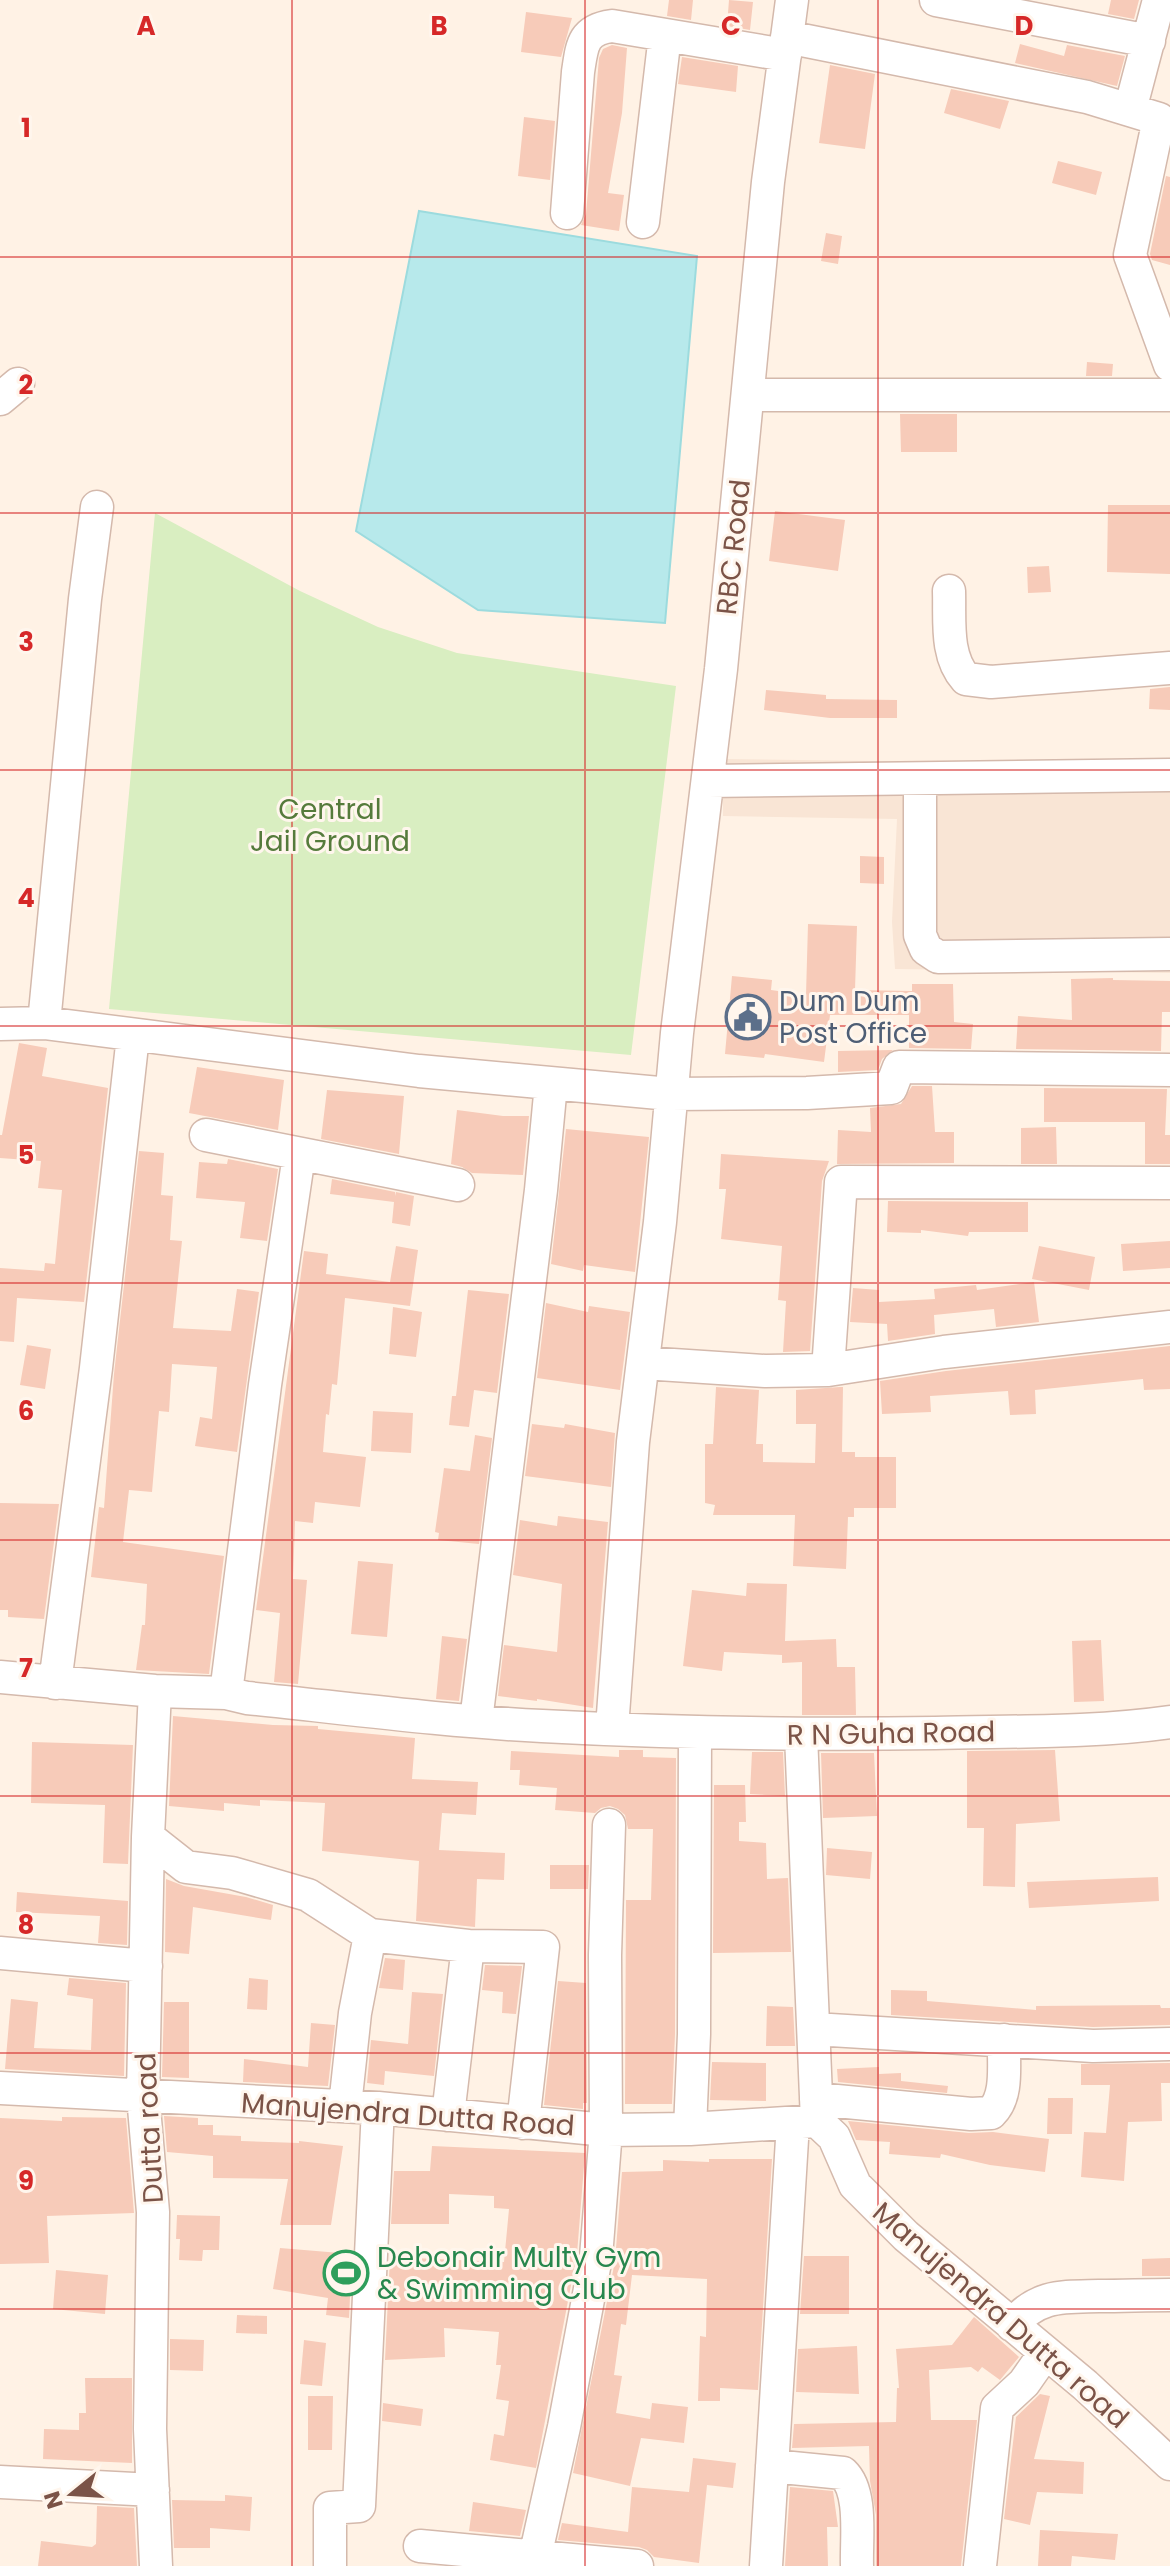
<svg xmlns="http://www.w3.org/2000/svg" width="1170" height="2566" viewBox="0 0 1170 2566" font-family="Poppins,sans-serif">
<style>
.residential{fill:#f9e5d5}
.green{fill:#d9eec1}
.water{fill:#b7e9eb;stroke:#9cdbde;stroke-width:2}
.building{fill:#f7cbb9}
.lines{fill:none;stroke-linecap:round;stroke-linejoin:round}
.minor-casing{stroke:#d4b9ac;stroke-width:35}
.minor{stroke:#fff;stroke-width:32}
.grid{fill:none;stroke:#d62828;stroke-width:2;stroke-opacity:0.55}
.labels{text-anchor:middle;stroke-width:6;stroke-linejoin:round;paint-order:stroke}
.street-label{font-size:28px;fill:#7b5347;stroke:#fff6ed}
.park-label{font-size:28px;fill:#557b3b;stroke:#fff6ed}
.service-label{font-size:28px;fill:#4e5e75;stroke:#fff6ed;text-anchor:start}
.leisure-label{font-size:28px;fill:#27864d;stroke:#fff6ed;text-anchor:start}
.grid-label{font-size:26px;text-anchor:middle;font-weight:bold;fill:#d62828;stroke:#fff6ed;stroke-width:6;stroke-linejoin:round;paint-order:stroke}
</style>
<rect width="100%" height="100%" fill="#fff2e5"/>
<path class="residential" d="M723 759 1170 765V973L895 969 892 922 897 819 723 816Z"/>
<path class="green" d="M155 513 300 591 378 627 457 653 676 686 631 1055 109 1009Z"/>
<path class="water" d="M419 211 697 256 665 623 478 610 356 531Z"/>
<path class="building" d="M669 0H693L691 20 667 16Z
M729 0 753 2 750 30 727 26Z
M1111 0H1139L1134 19 1108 14Z
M526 12 572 18 561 57 521 52Z
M1020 44 1064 56 1067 45 1125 56 1117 86 1015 63Z
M612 45 627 48 622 113 608 193 624 195 619 231 581 225 586 214 599 58 603 49Z
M682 57 738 66 736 92 678 84Z
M830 65 875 74 865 149 819 143Z
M951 89 1009 101 1000 129 944 113Z
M524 117 555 121 550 180 518 176Z
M1058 161 1102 172 1096 195 1052 183Z
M1166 176 1170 177V265L1152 260 1150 254Z
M826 233 842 236 838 264 821 261Z
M1087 362 1113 364 1112 376H1086Z
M900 414H957V452H901Z
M1108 505H1170V574L1107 572Z
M775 511 845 520 838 571 769 561Z
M1049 566 1051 592 1028 593 1027 567Z
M1170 687V710L1149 709 1150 689Z
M766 690 826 695V699L897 700V718H830L764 710Z
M860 856 884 857V884L860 883Z
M808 924 857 926 855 990 912 991V984H953L954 1022 973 1024 971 1049 909 1048V1015H830L824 1062 765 1054 764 1058 725 1054 732 976 772 980 771 990 806 995Z
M1113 978V980L1170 981V1012H1162L1161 1051 1016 1049 1018 1016 1072 1020 1071 979Z
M19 1043 47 1048 42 1076 108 1088 84 1302 17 1298 14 1342 0 1341V1268L44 1271 45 1263 55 1264 62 1190 38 1188 41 1161 0 1158V1135H2Z
M893 1050 882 1059 878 1070 838 1072V1051Z
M197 1067 284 1080 278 1130 189 1113Z
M912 1086H932L935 1132H954V1163L837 1164 838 1130 871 1132 870 1108 901 1104Z
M1044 1088 1167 1089 1165 1135H1170V1164H1145V1122H1044Z
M327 1090 404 1096 399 1154 321 1139Z
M457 1110 503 1116H529L523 1175 472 1173 462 1167 451 1164Z
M1056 1127 1057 1164H1021V1128Z
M566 1129 649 1137 635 1272 584 1265 583 1271 551 1264Z
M139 1151 164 1153 161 1195 173 1196 170 1240 182 1241 173 1328 231 1331 237 1289 259 1292 237 1452 195 1446 200 1417 212 1419 217 1367 172 1364 169 1412 159 1411 152 1492 129 1490 123 1542 224 1556 209 1674 136 1670 142 1625H145L147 1584 91 1577 99 1507 104 1508 114 1374Z
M721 1154 829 1161 822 1181 810 1351 783 1352 786 1301 778 1300 782 1246 721 1239 726 1189H719Z
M228 1159 278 1169 267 1241 240 1238 245 1202 196 1198 199 1162 227 1164Z
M332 1179 395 1192V1196L396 1192 414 1196 410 1226 392 1223 394 1202 330 1194Z
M888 1201 1028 1202V1232H969L968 1236 921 1230V1233L887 1232Z
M1170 1241V1268L1123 1271 1121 1244Z
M396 1246 418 1250 410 1306 345 1298 337 1385 332 1384 329 1415 326 1414 323 1452 366 1457 360 1507 315 1502 313 1523 295 1521 293 1579 307 1580 298 1684 274 1682 280 1613 256 1610 304 1251 328 1254 326 1274 390 1282Z
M1039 1246 1095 1257 1089 1290 1032 1279Z
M1034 1282 1039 1322 996 1327 994 1309 934 1315 935 1334 888 1341 887 1324 850 1322 853 1288 879 1290V1302L935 1299 934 1289 976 1285 977 1290Z
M468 1290 509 1294 497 1393 474 1390 469 1427 449 1425 452 1396H456Z
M546 1303 588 1312 589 1306 630 1312 620 1390 537 1378Z
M393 1307 422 1312 416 1357 389 1354Z
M27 1345 51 1349 45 1389 20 1385Z
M1170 1346V1389L1144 1390 1143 1379 1035 1390 1036 1414 1010 1415 1008 1391 930 1396 931 1412 882 1414 880 1381 946 1371Z
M716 1387 759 1390 756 1444H763V1462L815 1463 816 1424H796V1390L840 1387H843L842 1452H855V1457H896V1508H854V1517H848L846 1569 793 1566 795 1515H713L715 1505 705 1503V1444H713Z
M373 1411 413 1413 411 1453 371 1451Z
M532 1424 564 1428 565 1424 615 1433 611 1487 525 1476Z
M475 1435 492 1438 479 1544 438 1540 439 1533 435 1532 444 1468 470 1471Z
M0 1503 59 1504 44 1619 8 1617V1610H0Z
M558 1516 608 1522 593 1708 537 1699V1701L498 1696 504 1645 557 1652 562 1584 513 1575 520 1520 557 1526Z
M358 1561 393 1564 387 1637 351 1634Z
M747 1583 787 1584 785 1641 836 1639 837 1667H855L856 1715H802V1662L782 1663V1655L724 1652 722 1671 683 1666 692 1590 746 1596Z
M442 1636 467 1639 459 1701 436 1699Z
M1101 1640 1104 1701 1074 1702 1072 1641Z
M173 1716 273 1725 318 1726V1729L415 1738 412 1779 478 1782 476 1815 442 1813 439 1850 505 1853 504 1880 477 1879 475 1927 416 1921 419 1861 322 1851 325 1803 260 1800V1806L224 1803V1811L169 1806Z
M32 1742 133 1745 128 1864 103 1863 105 1805 31 1803Z
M619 1750H643V1757L676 1758 675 2034 672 2104H625L626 1900H651L653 1829H628L625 1815 618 1809 610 1806 601 1808 595 1813 555 1810 557 1788 519 1785 520 1770H510L511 1751 619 1757Z
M1055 1750 1060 1821 1016 1824 1015 1887 983 1886 984 1828H967V1751Z
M752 1752H783L785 1796 750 1794Z
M821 1753H874L877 1816 823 1818Z
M714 1785H745L746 1822H739V1841L766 1843 767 1879 788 1878 791 1952 713 1953Z
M827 1848 872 1852 870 1879 826 1875Z
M550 1865H589L588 1889H550Z
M1158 1877 1159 1901 1029 1908 1027 1882Z
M166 1879 184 1886 246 1897 273 1905 271 1920 193 1907 189 1954 165 1952Z
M17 1892 128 1901 127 1945 98 1943 100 1916 16 1912Z
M385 1958 405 1960 403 1990 379 1988Z
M485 1965 522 1966 516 2014 502 2013 503 1992 482 1990Z
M69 1978 126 1983 124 2076 5 2069 11 1999 38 2002 34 2048 91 2050 93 1999 67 1995Z
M249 1978 268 1980 267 2010 247 2009Z
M558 1981 586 1983 587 2103H583V2109L544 2105Z
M891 1990 927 1991V2001L1036 2010V2006L1160 2005 1161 2008H1170V2025L1093 2027 891 2015Z
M412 1992 443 1994 434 2076 385 2071 384 2085 367 2083 371 2040 408 2044Z
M164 2002H189V2078L162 2077Z
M767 2006 793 2007 795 2046H766Z
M311 2023 335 2025 328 2086 243 2082 244 2059 308 2067Z
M712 2062 766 2063V2101L710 2100Z
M1170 2063V2083H1161L1162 2121 1128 2122 1124 2181 1081 2177 1084 2132 1106 2133 1110 2085H1081V2064Z
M879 2067V2074L901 2073V2081L948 2086 947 2093 838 2082 837 2069Z
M1048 2098H1073L1072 2134H1047Z
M164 2116 198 2118V2125H213V2135L241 2136V2141L299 2143V2141L343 2146 331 2225H280L288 2179 213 2178V2156L167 2152Z
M62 2117 126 2118 134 2213 47 2216 49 2263 0 2264V2118L62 2121Z
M848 2121 969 2133 993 2132 1049 2139 1045 2172 990 2165 941 2154 940 2158 889 2154 890 2142 856 2140Z
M432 2146 585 2153 577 2254 536 2468 490 2460 494 2434 504 2436 509 2401 496 2399 501 2365H496L499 2332 444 2328 445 2357 385 2360 390 2257 504 2262 509 2209 494 2208V2196L449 2194V2224H391L394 2171H430Z
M709 2159H772L758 2390 720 2388V2401H698L700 2336 706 2337 707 2279 632 2275 626 2325 621 2324 614 2375 622 2376 616 2413 650 2419 652 2403 688 2407 684 2443 641 2438 630 2486 573 2473 615 2261 622 2172 663 2171V2160L709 2162Z
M177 2215 220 2216 219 2250H203L202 2261 179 2260 180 2239H176Z
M280 2248 352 2254 349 2318 326 2315 328 2298 273 2289Z
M804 2256H849V2314H800Z
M1170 2258V2276H1142V2259Z
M56 2270 108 2275 105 2314 53 2309Z
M237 2315 267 2316V2334L236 2333Z
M974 2317 1019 2357 1000 2380 982 2367 978 2372 971 2367 929 2370 931 2420H977L961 2566H876V2515L870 2481 869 2446 792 2448 794 2424 896 2422 897 2388H899L896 2349 952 2345Z
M170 2339 204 2340 203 2371 170 2370Z
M304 2340 326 2343 322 2386 300 2384Z
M857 2346 859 2394 796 2392 798 2349Z
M85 2378H132V2463L43 2459 44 2429 79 2430V2413H86Z
M1040 2394 1050 2396 1034 2459 1084 2462 1083 2494 1037 2492 1030 2525 1004 2519 1016 2417Z
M308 2396H333L332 2450H308Z
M383 2403 423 2409 421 2426 382 2421Z
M693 2458 736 2463 733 2488 707 2485 699 2563 654 2557 647 2550 639 2547 558 2540 562 2523 628 2532 632 2487 689 2492Z
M790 2487 833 2491 838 2527H827L828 2566H785Z
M225 2495 252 2497 250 2531 210 2528V2548H174L172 2500 225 2501Z
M473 2502 526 2510 520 2536 469 2531Z
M97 2506 134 2508 137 2566H38L41 2541 92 2547 96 2544Z
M1040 2530 1118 2534 1115 2560 1072 2556 1071 2566H1038Z"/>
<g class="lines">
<g class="minor-casing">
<path id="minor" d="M936 0 1149 41
M787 37 1087 97 1159 119 1130 255 1170 365
M1130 110 1159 0
M567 213 578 72C582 46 582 30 612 26L785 55
M643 222 665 35
M748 395H1170
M0 399 18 384
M949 591C950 620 945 656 966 679L991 682 1170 668
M920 779V935L926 949 938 957 1170 954
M708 781 1170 775
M44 1023 85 599 97 507
M0 1024 44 1023 419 1071 670 1094 807 1093 891 1088 899 1067 1170 1070
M206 1135 458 1185
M643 1363 765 1371 828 1370 841 1182 1170 1183
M828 1370 944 1352 1170 1327
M0 1677 155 1691 226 1693 247 1698C345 1708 444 1721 542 1726 673 1733 804 1735 935 1733 1013 1731 1093 1733 1170 1722
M55 1683 96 1368 133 1036
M155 1691 148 1837 143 2096 153 2212 150 2429 156 2566
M226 1693 265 1385 299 1155
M476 1721 541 1190 551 1084
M612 1728 633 1442 660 1222 677 1033 721 669 768 182 792 0
M801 1735 817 2121 834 2137 855 2185 906 2236 1085 2385 1170 2464
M148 1837 186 1867 232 1873 308 1895 370 1935 355 2013 345 2106
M370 1935 468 1946 543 1947 523 2123
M0 1953 146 1966
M814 2029 1093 2046 1170 2044
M0 2088 378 2108 606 2130 690 2129 817 2121
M816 2099 971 2114 991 2113C1009 2096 1003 2063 1004 2040
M448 2115 468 1946
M690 2129 694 2034 695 1733
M1012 2325C1038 2294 1063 2297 1099 2296 1123 2296 1146 2295 1170 2295
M772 2466 843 2473C863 2492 856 2539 857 2566
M0 2482 153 2490
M420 2546 637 2566
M535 2557 564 2427 596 2257 606 2130 605 1955 609 1825
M330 2566V2508L359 2506 378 2108
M766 2566 793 2123
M980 2566 997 2408 1024 2383 1045 2353"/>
</g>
<use href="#minor" class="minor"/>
</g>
<path class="grid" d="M292 0V2566M585 0V2566M878 0V2566M0 257H1170M0 513H1170M0 770H1170M0 1026H1170M0 1283H1170M0 1540H1170M0 1796H1170M0 2053H1170M0 2309H1170"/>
<defs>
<g id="civic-ring" transform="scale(2.3)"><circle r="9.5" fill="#fff6ed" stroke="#5c6f8a" stroke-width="1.5"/><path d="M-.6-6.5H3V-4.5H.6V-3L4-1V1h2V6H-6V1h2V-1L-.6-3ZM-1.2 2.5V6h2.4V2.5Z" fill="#5c6f8a"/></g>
<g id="stadium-ring" transform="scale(2.3)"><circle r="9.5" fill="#fff6ed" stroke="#2e9e5b" stroke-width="1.5"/><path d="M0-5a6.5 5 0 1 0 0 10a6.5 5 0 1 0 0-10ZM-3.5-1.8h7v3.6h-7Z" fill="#2e9e5b"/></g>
</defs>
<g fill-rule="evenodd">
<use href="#civic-ring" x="748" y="1017"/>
<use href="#stadium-ring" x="346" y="2273"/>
</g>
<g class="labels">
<g class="street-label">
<text transform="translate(733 547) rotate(-84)" y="10">RBC Road</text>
<text transform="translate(891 1733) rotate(-1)" y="10">R N Guha Road</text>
<text transform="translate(408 2114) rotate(4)" y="10">Manujendra Dutta Road</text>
<text transform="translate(149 2128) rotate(-93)" y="10">Dutta road</text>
<text transform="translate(1001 2315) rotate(41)" y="10">Manujendra Dutta road</text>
</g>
<g class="park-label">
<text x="330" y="819">Central<tspan x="330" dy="32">Jail Ground</tspan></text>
</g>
<g class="service-label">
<text x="779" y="1011">Dum Dum<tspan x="779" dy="32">Post Office</tspan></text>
</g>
<g class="leisure-label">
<text x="377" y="2267">Debonair Multy Gym<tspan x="377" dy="32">&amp; Swimming Club</tspan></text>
</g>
</g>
<g class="grid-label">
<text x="146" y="35">A</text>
<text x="439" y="35">B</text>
<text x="731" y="35">C</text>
<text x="1024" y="35">D</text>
<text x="26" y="137">1</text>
<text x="26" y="394">2</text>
<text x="26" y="651">3</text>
<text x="26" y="907">4</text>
<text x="26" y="1164">5</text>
<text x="26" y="1420">6</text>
<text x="26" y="1677">7</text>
<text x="26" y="1934">8</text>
<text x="26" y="2190">9</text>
</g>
<g transform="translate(72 2494) rotate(252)" stroke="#fff6ed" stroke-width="6" paint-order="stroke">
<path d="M0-6L14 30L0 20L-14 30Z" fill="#7b5347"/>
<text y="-12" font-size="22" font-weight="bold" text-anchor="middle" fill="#7b5347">N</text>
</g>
</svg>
